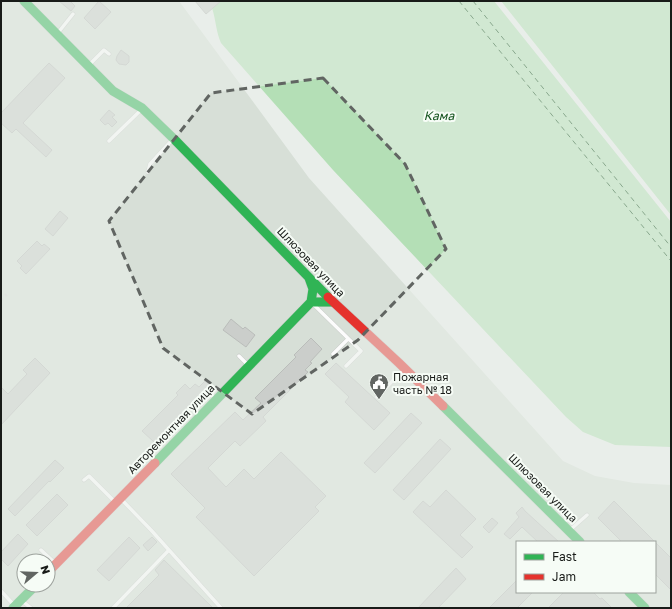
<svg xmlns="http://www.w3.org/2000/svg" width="672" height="609" viewBox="0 0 672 609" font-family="'Golos Text',sans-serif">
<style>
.built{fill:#d7dfd7;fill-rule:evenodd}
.water{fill:#b4dfb6}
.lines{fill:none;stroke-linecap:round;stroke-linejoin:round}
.ferry{stroke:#13521d;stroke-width:1;stroke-dasharray:5 4;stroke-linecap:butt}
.building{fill:#cbcecb;stroke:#babdba}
.lane-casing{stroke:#c6c9c6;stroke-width:4.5}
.fast-casing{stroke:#c6c9c6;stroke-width:10}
.jam-casing{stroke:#c6c9c6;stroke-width:10}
.lane{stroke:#fcfcfc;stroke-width:3.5}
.fast{stroke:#30b455;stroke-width:9}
.jam{stroke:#e5322d;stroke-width:9}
.rail{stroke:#d4d4d4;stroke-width:2.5;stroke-dasharray:2 4;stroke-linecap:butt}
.marked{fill:none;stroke:#616562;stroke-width:3;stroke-dasharray:8 5;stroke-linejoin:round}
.labels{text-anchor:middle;stroke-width:4;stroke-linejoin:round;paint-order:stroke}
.street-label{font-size:11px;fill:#181b18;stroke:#f6fcf6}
.poi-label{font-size:11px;fill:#181b18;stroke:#f6fcf6;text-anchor:start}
.water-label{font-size:12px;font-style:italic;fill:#13521d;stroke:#f6fcf6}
</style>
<rect width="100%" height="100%" fill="#e9eeea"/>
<path class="built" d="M1 1H179L309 178 563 461 595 476 634 483 671 485V608H1ZM517 542H655V592H517ZM24 561H48V585H24Z"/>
<path class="water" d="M216 1H494L671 222V447L615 445 583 432 566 417 333 170 221 43C216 32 216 20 212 8Z
M501 1H671V215Z"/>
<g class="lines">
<path class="ferry" d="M459 1 671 261
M473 1 671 247"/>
</g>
<path class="building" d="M59 1H70L75 6 71 11Z
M99 1 111 12 95 29 84 18Z
M195 1H221L206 14Z
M121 50 129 56V62L126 65 119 64 116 60 117 56Z
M49 63 65 78 23 123 52 150 46 157 16 129 12 133 1 123V113Z
M109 110 115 115 112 117 117 122 112 127 108 123 105 125 100 120Z
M60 211 68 218 53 236 45 229Z
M37 241 42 246 44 244 50 249 26 274 20 268 22 266 17 261Z
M231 319 243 329 245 327 255 335 246 347 223 330Z
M311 338 322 349 310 362 312 363 305 370 308 372 263 417 266 421 240 446 235 441 208 468 226 487 244 469 254 479 281 452 326 496 315 507 319 511 254 576 196 517 205 508 171 474 235 412 243 420 261 403 255 398 296 357 294 355Z
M35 358 50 373 1 425V387L8 394 27 374 23 370Z
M336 363 390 413 374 430 345 402 349 397 325 374Z
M205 381 210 386 154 442 142 431 178 395 176 393 185 384 190 389 195 384 199 387Z
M411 413 422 423 375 473 364 463Z
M440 439 451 449 404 500 393 490Z
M55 460 64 468 50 482 49 481 15 516 8 509Z
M446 490 476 519 460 535 473 547 462 558 413 512 423 501 430 507Z
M57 494 68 505 37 536 26 525Z
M614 501 671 558V590L655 574V542H622L598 518Z
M522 507 525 511 559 542H538L522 527 510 539 504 534 519 517 516 513Z
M492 518 498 523 489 533 483 527Z
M18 534 28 544 8 566 1 559V552Z
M129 537 140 548 109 581 97 570Z
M152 537 157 542 148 551 143 545Z
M164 560 213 608H126L159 575 155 570Z
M456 568 466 579 438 608H418Z
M517 580V592H533L517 608H489Z
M564 592H593L600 599 602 598 612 608H548Z"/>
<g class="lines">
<g class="lane-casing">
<path id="lane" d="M57 34 73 14
M89 65 104 50 109 54
M109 141 142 109
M148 172 150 164 173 139
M312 303 361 351 346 366
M333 354 348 339
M239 356 248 365
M377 397 404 369
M84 480 89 476 116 503
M122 500 151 530 221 608
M570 530 587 515
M41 550 55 563
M1 591 14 605
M21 600 31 608
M113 608 169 550"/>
</g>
<g class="fast-casing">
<path id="fast" d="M24 1 113 91 142 108 174 139 328 297
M311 302H333
M443 406 580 542
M155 463 311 302 313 289 309 278
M629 592 645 608
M13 608 36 585"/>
</g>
<g class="jam-casing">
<path id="jam" d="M328 297 399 363 443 406
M48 572 155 463"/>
</g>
<use href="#lane" class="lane"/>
<use href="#fast" class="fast"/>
<use href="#jam" class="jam"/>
<path class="rail" d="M1 300 9 292"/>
</g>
<path d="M0 0H672V609H0ZM323 78 405 164 446 249 358 340 252 414 163 348 109 221 211 93Z" fill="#e9eeea" fill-opacity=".55" fill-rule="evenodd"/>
<path class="marked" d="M323 78 405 164 446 249 358 340 252 414 163 348 109 221 211 93Z"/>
<defs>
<g id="civic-pin" transform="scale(1)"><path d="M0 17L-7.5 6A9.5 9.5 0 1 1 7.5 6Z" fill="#616562" stroke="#f6fcf6"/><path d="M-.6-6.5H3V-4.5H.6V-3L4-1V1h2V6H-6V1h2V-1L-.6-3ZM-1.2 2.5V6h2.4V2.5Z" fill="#fff"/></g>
</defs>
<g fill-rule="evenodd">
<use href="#civic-pin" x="379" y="383"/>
</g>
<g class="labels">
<g class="street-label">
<text transform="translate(311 262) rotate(46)" y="4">Шлюзовая улица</text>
<text transform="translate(171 429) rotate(-46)" y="4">Авторемонтная улица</text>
<text transform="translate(543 488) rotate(45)" y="4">Шлюзовая улица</text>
</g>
<g class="poi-label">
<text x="393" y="381">Пожарная<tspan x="393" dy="13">часть № 18</tspan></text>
</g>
<g class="water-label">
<text x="439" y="120">Кама</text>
</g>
</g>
<rect width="672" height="609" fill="none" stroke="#181b18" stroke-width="4"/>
<rect x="516" y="541" width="140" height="52" fill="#f6fcf6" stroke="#9da29d"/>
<rect x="524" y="554" width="20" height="6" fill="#30b455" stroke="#9da29d"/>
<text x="552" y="561" font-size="12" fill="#181b18">Fast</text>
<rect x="524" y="574" width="20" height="6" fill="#e5322d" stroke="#9da29d"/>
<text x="552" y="581" font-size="12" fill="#181b18">Jam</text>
<g transform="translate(36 573) rotate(71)"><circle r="19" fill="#f6fcf6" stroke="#9da29d"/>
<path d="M0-3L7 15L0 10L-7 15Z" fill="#616562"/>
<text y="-6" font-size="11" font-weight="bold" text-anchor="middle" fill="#181b18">N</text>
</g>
</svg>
